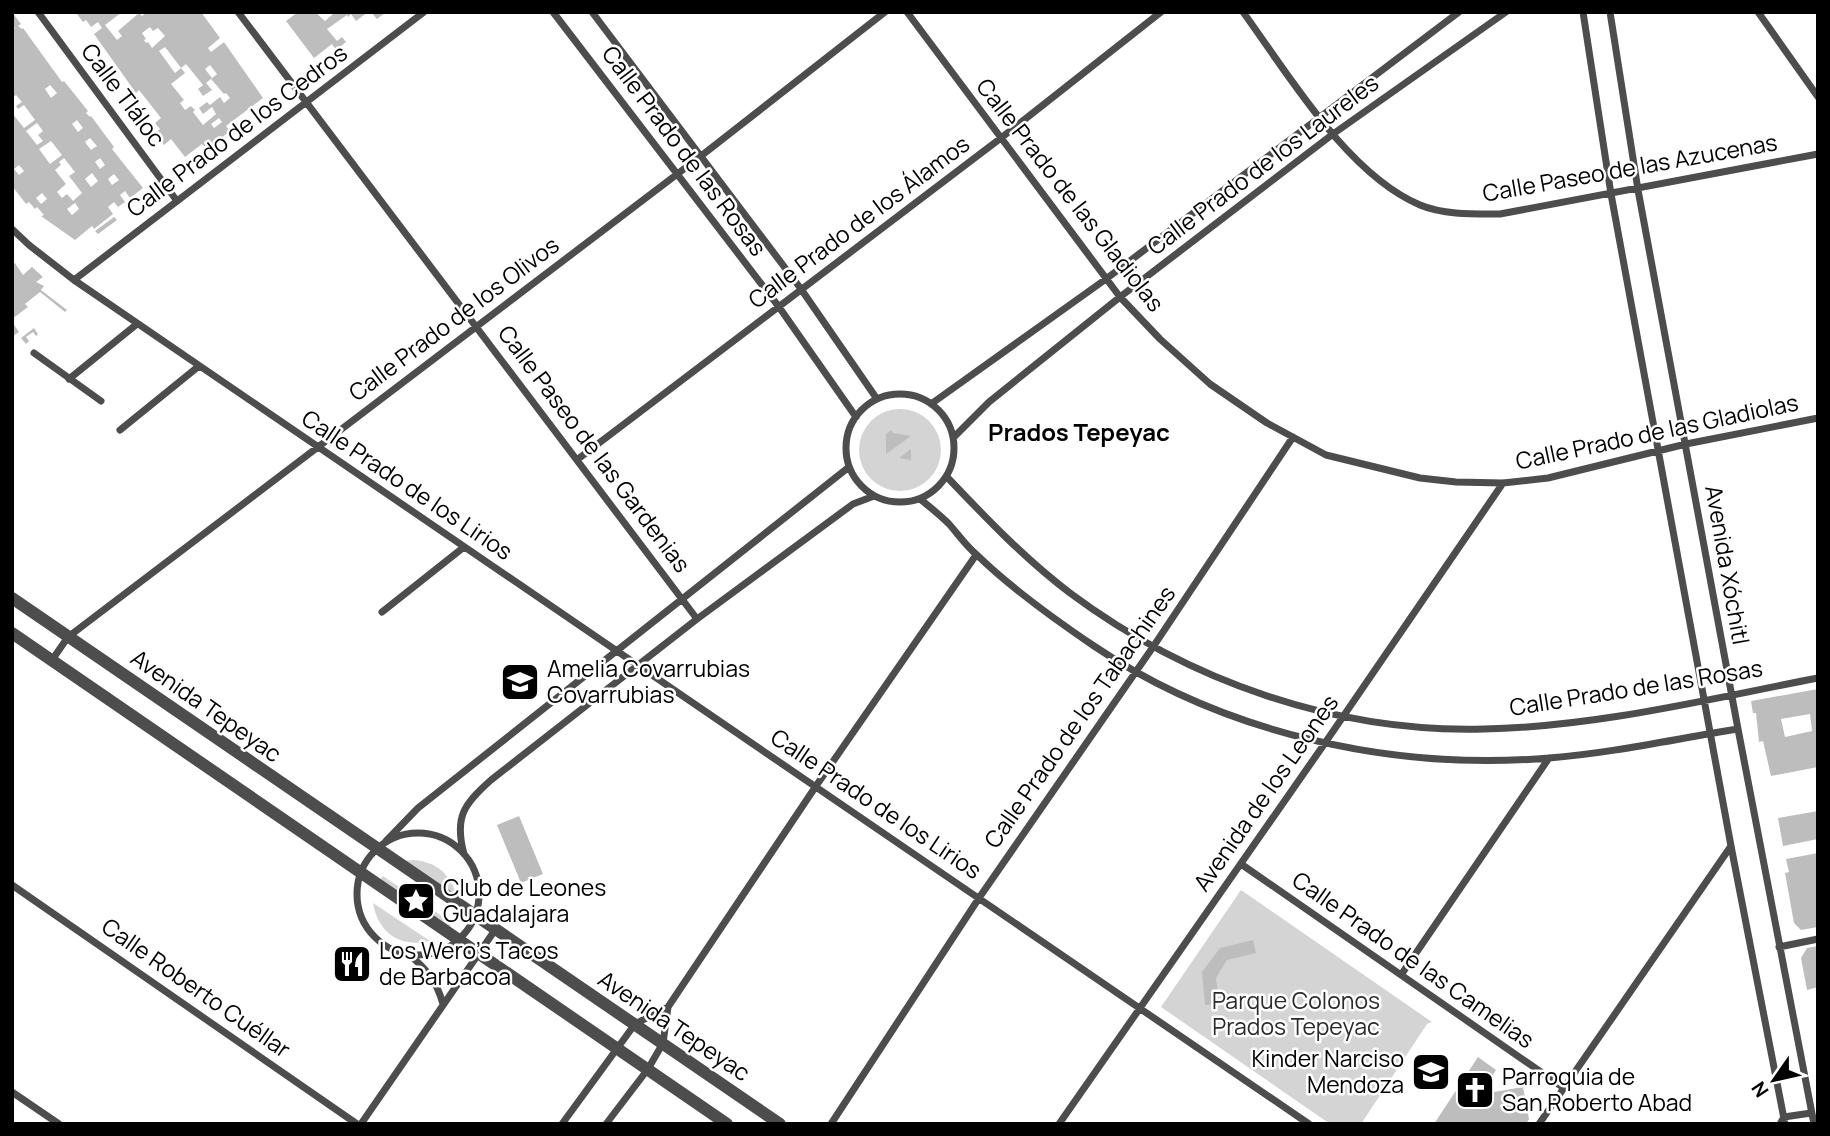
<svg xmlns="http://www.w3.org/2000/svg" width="1830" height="1136" viewBox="0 0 1830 1136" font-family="Manrope,sans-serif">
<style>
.green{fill:#d4d4d4}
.building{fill:#bdbdbd;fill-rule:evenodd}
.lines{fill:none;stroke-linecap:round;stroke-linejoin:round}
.minor{stroke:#4d4d4d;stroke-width:7}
.tertiary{stroke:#4d4d4d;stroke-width:12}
.labels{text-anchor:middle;stroke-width:5;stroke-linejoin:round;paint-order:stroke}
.street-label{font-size:23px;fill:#000;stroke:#fff}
.poi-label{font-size:23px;fill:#000;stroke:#fff;text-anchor:start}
.park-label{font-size:23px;fill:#2b2b2b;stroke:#fff}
.neighbourhood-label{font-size:24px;font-weight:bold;fill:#000;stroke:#fff}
</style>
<rect width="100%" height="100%" fill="#fff"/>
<path class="green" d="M859 450a41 41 0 1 1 82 0a41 41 0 1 1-82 0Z
M414 860C437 862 450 874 457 896L403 861Z
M383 876 452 923 447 930 378 882Z
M1241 890 1432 1022 1427 1024 1361 1124H1330L1161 1007Z
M373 903 430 941C400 948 378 933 373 903Z"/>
<path class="building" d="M12 12 21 24 18 26 22 29 23 28 62 82 64 81 88 111 86 113 90 117 91 116 114 147 112 149 143 188 130 198 125 191 120 195 125 202 118 207 114 202 108 207 113 214 94 229 92 226 75 240 41 216 44 215 37 207 35 209 29 202 26 204 12 186V113L24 128 35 120 24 105 18 109 16 106 22 102 16 95 12 98V30L15 28 12 24ZM50 85 57 93 51 98 45 89ZM77 120 83 128 78 132 72 124ZM37 123 43 131 38 135 43 141 37 145 26 131ZM90 138 97 146 91 150 85 142ZM51 141 62 155 50 164 39 149ZM64 158 75 172 69 176 82 193 73 201 67 194 62 198 57 192 66 184 55 170 61 165 59 162ZM100 158 105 165 100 169 95 162ZM19 165 24 171 19 175 14 169ZM92 173 98 181 91 187 85 179ZM114 174 119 180 112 185 108 179ZM42 193 47 199 41 204 36 198ZM75 203 79 209 72 215 67 209Z
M79 12H122L105 25 117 40 122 36 118 31 139 13 142 16 147 12H201L220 38 208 48 211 52 224 42 263 98 226 126 230 131 207 149 202 144 185 157 171 139 164 145 155 133 160 129 155 123 161 118 139 90 136 93 94 34 102 28 98 22 91 27 86 20 83 22 77 14ZM150 27 153 31 158 28 165 36 152 48 148 42 146 43 144 40 146 39 142 33ZM165 47 181 68 186 64 203 85 198 89 203 96 212 90 206 83 212 78 205 69 210 65 217 74 211 79 224 94 226 93 230 98 224 103 220 97 210 105 207 102 199 108 203 114 212 107 216 114 203 125 193 112 195 110 191 106 185 110 180 103 184 100 171 84 185 73 181 68 175 73 159 51ZM219 118 222 122 214 128 211 124Z
M298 12H315L325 21 333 14 332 12H368L356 21 351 14 348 17 347 15 327 29 337 41 342 37 346 42 336 50 332 44 314 58 286 21Z
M371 12H386L377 19Z
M114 217 117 220 98 234 95 231Z
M15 263 23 275 32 267 43 277 36 282 44 286 41 290 67 310 65 312 40 292 25 304 28 307 12 319V265Z
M12 322 19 332 12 337Z
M34 328 38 334 36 336 33 332 26 337 29 341 26 344 21 338Z
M891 430 893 433 911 436 886 454V434Z
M911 449V460L899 458Z
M1818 689V767L1771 776 1763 741 1759 742 1756 713H1753L1751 701ZM1810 714 1812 731 1785 737 1781 719Z
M1818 811V839L1783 846 1778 818Z
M519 816 543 874 521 883 497 825Z
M1818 853V927L1801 930 1794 923 1785 873 1789 872 1786 859Z
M1253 940 1256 953 1227 960 1216 978 1219 1004 1205 1005 1202 972 1220 948Z
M1818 946V987L1807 990 1801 958 1807 948Z
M1478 1057 1496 1070 1491 1078 1494 1092 1523 1087 1529 1119 1526 1124H1434Z"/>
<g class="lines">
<path class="minor" d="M38 12 177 201
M238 12 697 619
M553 12 779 307 856 417
M592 12 801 289 877 399
M907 12 1120 297 1160 339 1210 384 1267 423 1326 455 1420 478 1456 482 1503 483 1548 478 1686 444 1818 418
M1243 12C1289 75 1347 174 1420 205 1444 215 1474 214 1500 214L1818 154
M1583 12 1611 194 1731 846 1785 1124
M1610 12 1638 190 1738 729 1814 1124
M1758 12 1818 97
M12 229 29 245 74 280 1309 1124
M74 280 424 12
M34 353 101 401
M69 379 137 324
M846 448a54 54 0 1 1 108 0a54 54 0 1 1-108 0Z
M931 404 1106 279 1459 12
M120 430 199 366
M954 437 989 402 1120 297 1333 134 1506 12
M578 459 1001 138 1161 12
M947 477C986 518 1025 559 1070 593 1188 681 1336 733 1484 729 1596 727 1708 699 1818 678
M920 499C930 507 940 515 949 524 958 534 966 546 977 555 1012 589 1054 619 1094 646 1224 734 1394 771 1549 758 1612 753 1675 739 1738 729
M382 612 464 547
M52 660 68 637 701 156 885 12
M357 894a61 61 0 1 1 122 0a61 61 0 1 1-122 0Z
M386 841 418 808 849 467
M464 854C454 817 464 804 491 780L697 619 853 504 874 496
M1241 864 1564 1088
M12 885 357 1124
M1779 947 1818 939
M408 954C426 968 437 982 443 1004
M1401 975 1549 758
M12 1092 59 1124
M361 1124 495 930
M562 1124 635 1024 668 1007
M606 1124 648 1069 663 1043 668 1007 816 786 976 555
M831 1124 979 898 1153 647 1293 437
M1059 1124 1325 743 1503 483
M1539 1124 1731 846
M1780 1124 1784 1117 1811 1113"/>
<path class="tertiary" d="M12 598 780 1124
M12 633 727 1124"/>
</g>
<defs>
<g id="school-square" transform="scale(2.0125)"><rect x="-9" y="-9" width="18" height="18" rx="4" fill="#000" stroke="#fff"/><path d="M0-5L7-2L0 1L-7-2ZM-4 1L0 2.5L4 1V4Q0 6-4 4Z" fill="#fff"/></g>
<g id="sight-square" transform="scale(2.0125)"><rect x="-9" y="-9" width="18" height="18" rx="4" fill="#000" stroke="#fff"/><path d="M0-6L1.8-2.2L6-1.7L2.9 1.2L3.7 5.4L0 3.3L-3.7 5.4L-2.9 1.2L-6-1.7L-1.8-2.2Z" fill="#fff"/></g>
<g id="restaurant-square" transform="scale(2.0125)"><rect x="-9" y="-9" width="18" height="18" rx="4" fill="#000" stroke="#fff"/><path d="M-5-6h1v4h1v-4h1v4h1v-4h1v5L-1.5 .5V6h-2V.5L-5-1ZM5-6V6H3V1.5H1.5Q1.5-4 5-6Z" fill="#fff"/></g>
<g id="church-square" transform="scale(2.0125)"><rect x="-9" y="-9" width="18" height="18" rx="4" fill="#000" stroke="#fff"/><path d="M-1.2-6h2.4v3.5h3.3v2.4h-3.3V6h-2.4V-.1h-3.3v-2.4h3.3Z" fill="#fff"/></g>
</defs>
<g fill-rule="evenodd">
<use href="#school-square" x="520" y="682"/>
<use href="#sight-square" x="416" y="901"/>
<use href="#restaurant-square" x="352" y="964"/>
<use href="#school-square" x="1431" y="1072"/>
<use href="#church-square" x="1475" y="1090"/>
</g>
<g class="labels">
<g class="street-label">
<text transform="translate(123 95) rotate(53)" y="8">Calle Tláloc</text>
<text transform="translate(237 131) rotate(-37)" y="8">Calle Prado de los Cedros</text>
<text transform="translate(684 151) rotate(53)" y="8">Calle Prado de las Rosas</text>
<text transform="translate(1263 165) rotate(-37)" y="8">Calle Prado de los Laureles</text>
<text transform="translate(1630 168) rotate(-10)" y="8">Calle Paseo de las Azucenas</text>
<text transform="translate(1070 195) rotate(52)" y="8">Calle Prado de las Gladiolas</text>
<text transform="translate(859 222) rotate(-37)" y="8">Calle Prado de los Álamos</text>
<text transform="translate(454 319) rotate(-37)" y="8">Calle Prado de los Olivos</text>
<text transform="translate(1657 432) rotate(-12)" y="8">Calle Prado de las Gladiolas</text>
<text transform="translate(594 449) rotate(53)" y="8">Calle Paseo de las Gardenias</text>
<text transform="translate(407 485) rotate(34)" y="8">Calle Prado de los Lirios</text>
<text transform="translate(1727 565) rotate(80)" y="8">Avenida Xóchitl</text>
<text transform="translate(1636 688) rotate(-9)" y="8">Calle Prado de las Rosas</text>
<text transform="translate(206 706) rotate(35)" y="8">Avenida Tepeyac</text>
<text transform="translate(1080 717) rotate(-55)" y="8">Calle Prado de los Tabachines</text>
<text transform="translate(1266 793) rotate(-55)" y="8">Avenida de los Leones</text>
<text transform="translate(876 804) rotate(34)" y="8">Calle Prado de los Lirios</text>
<text transform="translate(1413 960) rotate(35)" y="8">Calle Prado de las Camelias</text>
<text transform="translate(196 988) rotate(35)" y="8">Calle Roberto Cuéllar</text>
<text transform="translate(674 1026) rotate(34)" y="8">Avenida Tepeyac</text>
</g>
<g class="poi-label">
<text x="547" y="677">Amelia Covarrubias<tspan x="547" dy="26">Covarrubias</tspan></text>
<text x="443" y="896">Club de Leones<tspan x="443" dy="26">Guadalajara</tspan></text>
<text x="379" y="959">Los Wero's Tacos<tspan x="379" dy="26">de Barbacoa</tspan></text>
<text x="1404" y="1067" text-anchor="end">Kinder Narciso<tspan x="1404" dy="26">Mendoza</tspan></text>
<text x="1502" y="1085">Parroquia de<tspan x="1502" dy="26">San Roberto Abad</tspan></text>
</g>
<g class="park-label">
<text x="1296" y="1009">Parque Colonos<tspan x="1296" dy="26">Prados Tepeyac</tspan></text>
</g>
<g class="neighbourhood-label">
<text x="1079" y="441">Prados Tepeyac</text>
</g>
</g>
<rect width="1830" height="1136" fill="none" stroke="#000000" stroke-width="28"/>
<g transform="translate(1774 1080) rotate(236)" stroke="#ffffff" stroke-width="5" paint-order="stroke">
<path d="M0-5L12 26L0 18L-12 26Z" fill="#000000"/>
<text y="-10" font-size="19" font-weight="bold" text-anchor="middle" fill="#000000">N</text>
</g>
</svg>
